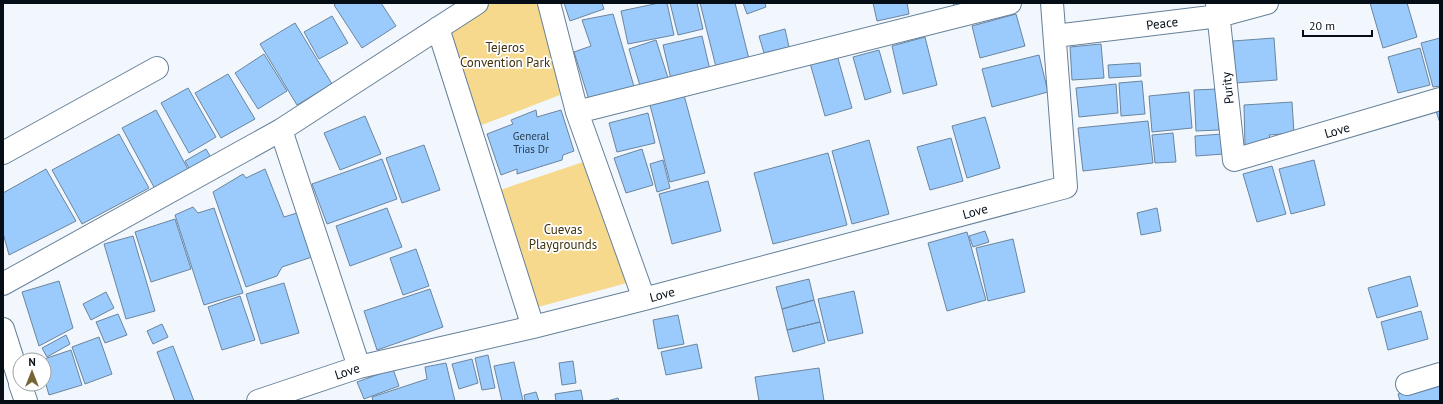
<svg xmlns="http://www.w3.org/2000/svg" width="1443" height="404" viewBox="0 0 1443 404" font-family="'PT Sans',sans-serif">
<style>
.green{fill:#f6d98c}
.building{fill:#9acbfc;stroke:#6b859f}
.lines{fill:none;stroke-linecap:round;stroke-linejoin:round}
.minor-casing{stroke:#668099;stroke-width:24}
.major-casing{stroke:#668099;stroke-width:24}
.minor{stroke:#fff;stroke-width:22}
.major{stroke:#fff;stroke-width:22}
.labels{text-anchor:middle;stroke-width:3.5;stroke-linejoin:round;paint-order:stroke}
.number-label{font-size:11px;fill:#2a3d50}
.street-label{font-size:13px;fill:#050e17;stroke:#fff}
.park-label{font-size:13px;fill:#3f320d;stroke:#fff}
</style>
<rect width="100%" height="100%" fill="#f1f7fd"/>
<path class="green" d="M492 3H540L560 95 479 126 451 30Z
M586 161 627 283 538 307 500 190Z"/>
<path class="building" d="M337 3H381L396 26 362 48 334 5Z
M564 3H602L604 9 570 21Z
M659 3H667L674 35 628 44 621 11Z
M670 3H697L703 29 678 35Z
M700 3H735L749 59 716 67Z
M743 3H765L766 7 747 14Z
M873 3H907L909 14 877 21Z
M953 3H967L954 6Z
M1370 3H1407L1417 37 1383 48Z
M613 14 635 90 590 103 574 52 591 46 582 20Z
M1016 14 1025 46 980 58 972 26Z
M332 16 348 43 319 59 304 32Z
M295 23 332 84 297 105 260 44Z
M785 29 789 47 764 53 759 36Z
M702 36 710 70 671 79 663 45Z
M925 37 937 85 903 94 892 46Z
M1274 38 1277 80 1235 83 1233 41Z
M1440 38V86L1433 87 1421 43Z
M656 40 669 81 641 89 629 49Z
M1101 44 1104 78 1072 80 1070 47Z
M1420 48 1430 85 1398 93 1388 57Z
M879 50 891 92 865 100 853 57Z
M264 54 287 91 258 109 235 73Z
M837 55 852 108 825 116 810 63Z
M1039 55 1048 92 992 107 982 69Z
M1140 63 1141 76 1109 78 1108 65Z
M228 74 255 119 221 138 195 93Z
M1142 81 1145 114 1121 116 1119 83Z
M1116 84 1118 113 1079 117 1076 88Z
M188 88 216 137 189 153 161 103Z
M1217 89 1219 130 1196 131 1194 90Z
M1189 92 1192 128 1152 132 1149 96Z
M684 95 705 173 670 182 650 105Z
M1292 102 1294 133 1269 135 1271 141 1245 146 1244 105Z
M156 110 189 171 155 189 122 128Z
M536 110 537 117 561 110 574 151 563 155 562 160 517 174V169L501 175 487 134 513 124 511 120Z
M1440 110V123L1436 111Z
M648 113 655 143 617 152 609 123Z
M365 116 381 154 340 170 324 133Z
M985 117 1000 168 967 178 952 126Z
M1148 121 1153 163 1083 171 1078 128Z
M1173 133 1176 162 1155 163 1152 135Z
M119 134 149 188 82 224 52 170Z
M1222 134 1224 154 1196 156 1195 136Z
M951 138 963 181 930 190 917 147Z
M869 140 889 214 852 224 832 151Z
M424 145 440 190 402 203 386 158Z
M206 149 214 163 193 175 185 161Z
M642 149 653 185 626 193 614 158Z
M828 153 847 225 773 244 754 173Z
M382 159 397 199 327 224 312 184Z
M663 160 670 188 657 192 650 164Z
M1314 160 1325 205 1291 214 1279 169Z
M1272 166 1286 214 1257 222 1243 174Z
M46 169 76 221 9 255 3 233V193Z
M265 169 284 217 297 213 312 257 282 267 277 276 246 287 213 192 243 174 246 178Z
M708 181 721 231 672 244 659 194Z
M193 207 198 213 214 208 243 293 204 305 175 215Z
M387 208 402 247 350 266 336 226Z
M1157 208 1161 231 1141 235 1137 213Z
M175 219 191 269 151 282 135 232Z
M985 231 989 242 973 247 969 236Z
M967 232 986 300 947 311 928 243Z
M133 236 155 311 126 319 104 244Z
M1013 239 1025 292 988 301 976 248Z
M416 249 429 286 403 295 390 258Z
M1410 276 1418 306 1377 318 1368 288Z
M809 279 814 300 782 309 776 287Z
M59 281 73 328 39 346 22 292Z
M284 283 299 333 261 344 246 294Z
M430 289 443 327 377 350 364 311Z
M854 291 863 333 828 341 818 299Z
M106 292 114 308 91 320 83 304Z
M240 296 255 340 222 350 208 307Z
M814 300 820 322 787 330 782 309Z
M1421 311 1428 339 1388 350 1381 322Z
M118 314 127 335 105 343 96 322Z
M678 315 684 344 658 349 653 320Z
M820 322 825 343 793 352 787 330Z
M162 324 168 337 153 344 147 331Z
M66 335 70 344 47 357 42 348Z
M99 337 112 374 85 384 72 347Z
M697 344 702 368 666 375 661 352Z
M173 346 194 401H175L157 352Z
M71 350 82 385 49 395 44 378V360H41Z
M488 355 495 388 482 390 475 358Z
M472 359 478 383 459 389 452 364Z
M573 361 576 383 562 385 559 363Z
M514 362 523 401H502L494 366Z
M446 363 455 401H373L372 397 427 379 425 367Z
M819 368 824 401H759L755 377Z
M393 369 399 386 364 399 357 382Z
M1440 382V401H1400L1398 394Z
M581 390 583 401H556L555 394Z
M536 392 539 401H525L524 395Z
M618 398 619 401H607Z"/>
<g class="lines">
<g class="minor-casing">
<path id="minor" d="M549 3 577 112 644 299
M1217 3 1234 160 1440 99
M438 28 533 327
M1055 36 1219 16 1267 3
M577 112 1010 3
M281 130 359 367
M3 153 157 68
M3 284 281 130 477 3
M1407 384 1440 374
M258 401 359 367 533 327 644 299 1066 187 1052 3"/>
</g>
<g class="major-casing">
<path id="major" d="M3 329 20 382
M20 384 26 401"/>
</g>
<use href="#minor" class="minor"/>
<use href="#major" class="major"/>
</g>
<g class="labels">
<g class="number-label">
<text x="531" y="140">General<tspan x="531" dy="13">Trias Dr</tspan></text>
</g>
<g class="street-label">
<text transform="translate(1162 23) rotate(-7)" y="5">Peace</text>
<text transform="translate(1227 88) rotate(-96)" y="5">Purity</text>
<text transform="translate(1337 130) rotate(-16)" y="5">Love</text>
<text transform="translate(975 211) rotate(-15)" y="5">Love</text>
<text transform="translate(662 294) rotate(-15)" y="5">Love</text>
<text transform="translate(347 371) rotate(-18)" y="5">Love</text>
</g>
<g class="park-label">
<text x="505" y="52">Tejeros<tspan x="505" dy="15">Convention Park</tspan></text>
<text x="563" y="234">Cuevas<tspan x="563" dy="15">Playgrounds</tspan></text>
</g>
</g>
<rect width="1443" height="404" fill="none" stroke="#050e17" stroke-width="8"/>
<g transform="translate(32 372)"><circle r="19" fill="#ffffff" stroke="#9b9fa2"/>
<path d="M0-3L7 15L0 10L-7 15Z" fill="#766432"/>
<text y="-6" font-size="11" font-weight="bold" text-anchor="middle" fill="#050e17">N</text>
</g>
<path d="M1303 30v6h69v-6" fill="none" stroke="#050e17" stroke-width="2"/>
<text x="1309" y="30" font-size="12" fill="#050e17" stroke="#ffffff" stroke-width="3" paint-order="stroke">20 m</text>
</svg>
